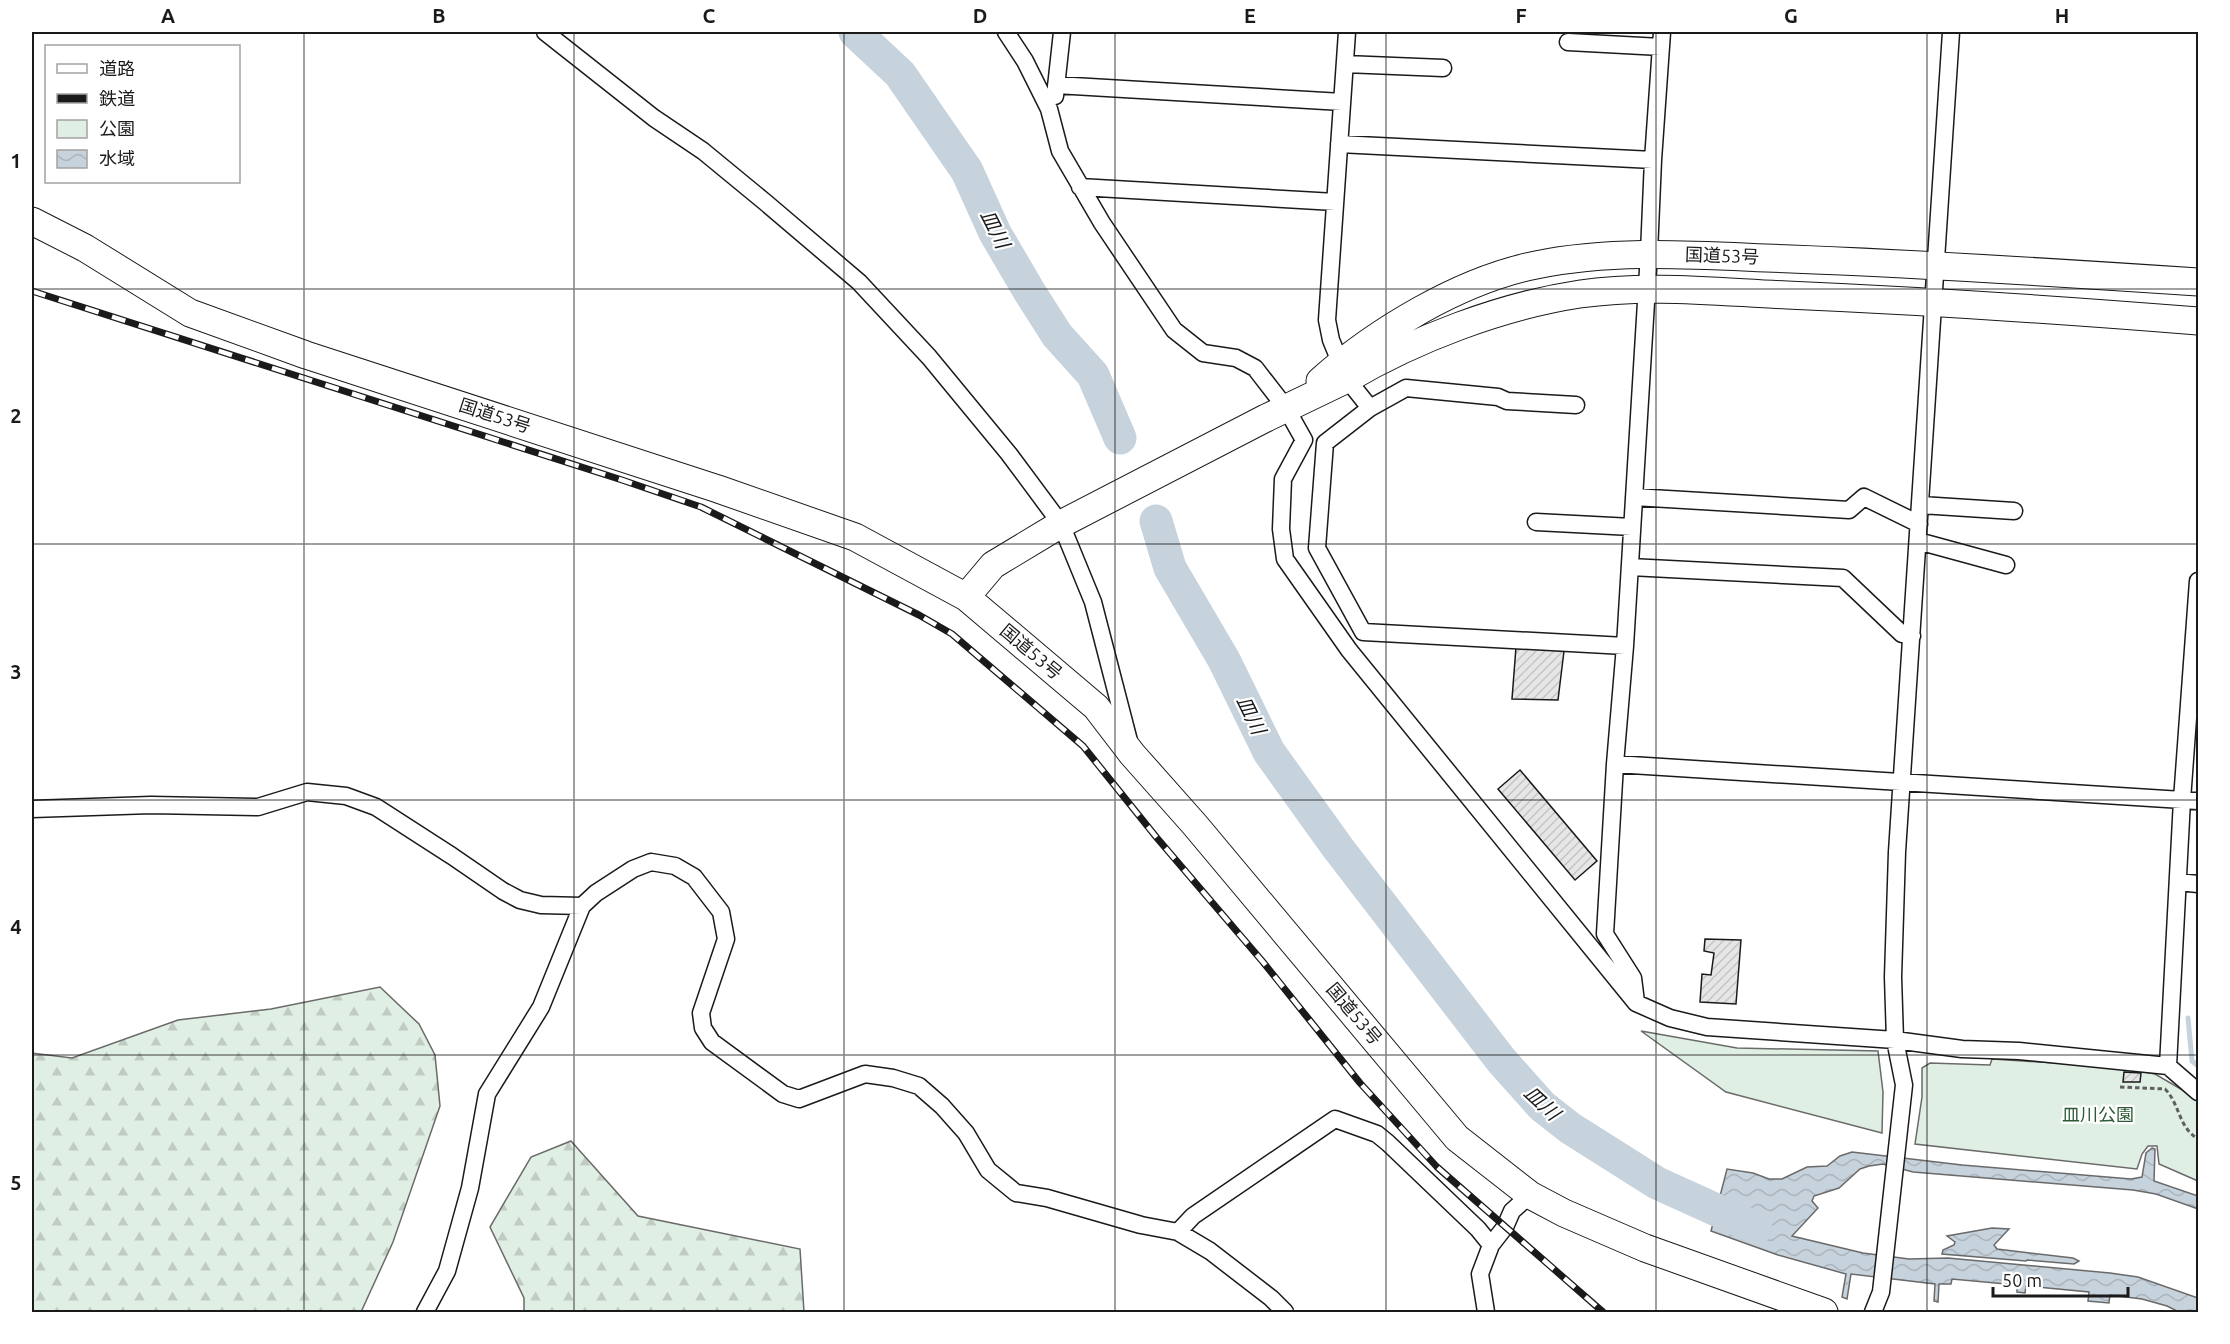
<svg xmlns="http://www.w3.org/2000/svg" width="2230" height="1344" viewBox="0 0 2230 1344" font-family="Ubuntu,'Noto Sans JP',sans-serif">
<style>
.green{fill:#e0efe3;stroke:#6a6a6a;stroke-width:1.5}
.forest{fill:url(#forest-firs);stroke:#6a6a6a;stroke-width:1.5}
.water{fill:url(#water-waves);stroke:#6a6a6a;stroke-width:1.5}
.lines{fill:none;stroke-linecap:round;stroke-linejoin:round}
.stream{stroke:#c6d2dc;stroke-width:5}
.river{stroke:#c6d2dc;stroke-width:33}
.building{fill:url(#building-hatch);stroke:#1a1a1a;stroke-width:1.5}
.minor-casing{stroke:#1a1a1a;stroke-width:19}
.trunk-casing{stroke:#1a1a1a;stroke-width:29}
.path{stroke:#5f5f5f;stroke-width:3;stroke-dasharray:4.5 3;stroke-linecap:butt}
.minor{stroke:#fff;stroke-width:16}
.trunk{stroke:#fff;stroke-width:27}
.rail-casing{stroke:#1a1a1a;stroke-width:7}
.rail{stroke:#fff;stroke-width:4.5;stroke-dasharray:14;stroke-linecap:butt}
.grid{fill:none;stroke:#1a1a1a;stroke-width:1.5;stroke-opacity:0.55}
.labels{text-anchor:middle;stroke-width:4.5;stroke-linejoin:round;paint-order:stroke}
.street-label{font-size:18px;fill:#1a1a1a;stroke:#fff}
.park-label{font-size:18px;fill:#2b5a34;stroke:#fff}
.water-label{font-size:20px;font-style:italic;fill:#1a1a1a;stroke:#fff}
.neatline{fill:none;stroke:#1a1a1a;stroke-width:2}
.grid-label{font-size:20px;text-anchor:middle;font-weight:bold;fill:#1a1a1a}
</style>
<defs>
<pattern id="forest-firs" width="22" height="20" patternUnits="userSpaceOnUse" patternTransform="scale(1.5)"><rect width="22" height="20" fill="#e0efe3"/><path d="M5 1l3.5 6h-7zM16 11l3.5 6h-7z" fill="#c0ccc2"/></pattern>
<pattern id="water-waves" width="16" height="10" patternUnits="userSpaceOnUse" patternTransform="scale(1.5)"><rect width="16" height="10" fill="#c6d2dc"/><path d="M0 5q4-4 8 0t8 0" fill="none" stroke="#aab4bc"/></pattern>
<pattern id="building-hatch" width="6" height="6" patternUnits="userSpaceOnUse" patternTransform="scale(1.5)"><rect width="6" height="6" fill="#e6e6e6"/><path d="M-1 1l2-2M0 6l6-6M5 7l2-2" fill="none" stroke="#c5c5c5"/></pattern>
</defs>
<rect width="100%" height="100%" fill="#fff"/>
<path class="green" d="M1641 1031 1737 1048 1878 1051 1883 1092 1882 1133 1726 1092Z
M1992 1059 2119 1067 2155 1074 2198 1099V1181L2159 1164 2157 1146H2148L2142 1154 2137 1169 1915 1144 1922 1097V1068L1930 1063 1990 1065Z"/>
<path class="forest" d="M380 987 419 1024 435 1055 440 1106 393 1242 361 1312H32V1053L72 1058 178 1020 271 1009Z
M571 1141 638 1216 800 1249 804 1312H524V1298L490 1227 531 1157Z"/>
<path class="water" d="M2152 1148 2155 1149 2154 1181 2198 1196V1209L2156 1194 2133 1190 1913 1172 1883 1164 1869 1166 1860 1169 1839 1188 1814 1196 1812 1201 1818 1208 1792 1236 1863 1253 1909 1259 1948 1258 2110 1273 2138 1277 2198 1298V1312H2179L2167 1306 2142 1299 2110 1295 2109 1303 2088 1301 2089 1292 2026 1286 2025 1293 2017 1292V1285L1952 1279 1951 1284H1939L1938 1302 1934 1301 1935 1284 1851 1274 1847 1299 1842 1297 1846 1274 1778 1255 1711 1231 1727 1169 1753 1173 1769 1179H1782L1807 1167 1827 1166 1840 1156 1852 1152 1962 1165 2131 1179 2142 1177 2146 1153Z
M1992 1228 2009 1229 1994 1245 1997 1249 2073 1258 2079 1261 2074 1264 2027 1260 2026 1261 1942 1254 1943 1250 1954 1245 1955 1242 1947 1236Z"/>
<g class="lines">
<path class="stream" d="M2188 1018 2192 1061 2198 1066"/>
<path class="river" d="M855 32 900 74 967 171 995 233 1029 291 1057 335 1093 375 1120 438
M1156 521 1170 568 1224 660 1269 752 1338 848 1501 1060 1542 1106 1570 1128 1657 1183 1756 1228"/>
</g>
<path class="building" d="M1516 647 1564 651 1558 700 1512 699Z
M1520 770 1597 861 1575 880 1498 789Z
M1705 939 1741 940 1736 1004 1700 1002 1702 974 1711 975 1714 953 1704 951Z
M2124 1072 2141 1073 2140 1082H2123Z"/>
<g class="lines">
<g class="minor-casing">
<path id="minor" d="M545 32 654 118 703 151 765 202 859 282 929 357 1009 454 1061 524 1093 602 1129 741
M1006 32 1025 61 1049 109 1060 151 1102 223 1174 330 1203 353 1236 358 1255 368 1286 408 1304 440 1283 479 1281 529 1285 559 1349 650 1636 1003 1670 1018 1707 1027 1895 1040 1962 1049 2019 1051 2168 1066 2198 1092
M1347 32 1327 320 1331 340 1347 379 1370 408 1325 443 1317 548 1363 632 1625 646
M1568 42 1661 47
M1345 64 1443 68
M1056 85 1342 102
M1055 96 1062 32
M1339 144 1653 160
M1080 187 1335 202
M1370 408 1406 388 1498 397 1507 401 1576 405
M1634 497 1849 510 1864 497 1919 524
M1921 505 2014 511
M1536 522 1632 527
M1918 541 2006 565
M1630 567 1843 578 1902 634 1912 636
M1615 764C1810 776 2004 790 2198 801
M32 809 151 805 258 807 307 792 346 796 376 807 452 856 503 891 520 900 541 905 582 906
M2178 882 2198 884
M1636 1002 1633 978 1605 934 1615 764 1625 646 1649 253 1653 160 1662 32
M2168 1066 2182 800 2198 581
M1178 1232 1193 1216 1335 1119 1377 1134 1388 1143 1478 1229 1491 1245
M425 1312 447 1271 470 1188 487 1094 541 1007 582 906 596 893 633 869 651 862 675 866 694 877 721 912 726 939 701 1013 703 1028 712 1042 783 1094 799 1099 865 1074 893 1078 919 1086 942 1106 966 1133 988 1170 1016 1193 1047 1198 1141 1225 1178 1232 1210 1251 1271 1298 1285 1312
M1486 1312 1480 1274 1491 1245 1505 1227 1512 1211 1530 1195
M1873 1312 1881 1292 1904 1085 1895 1040 1893 977 1897 852 1951 32"/>
</g>
<g class="trunk-casing">
<path id="trunk" d="M32 221 85 248 190 313 306 355 718 489 855 537 966 597 1096 707 1132 754 1195 825 1457 1138 1530 1195 1564 1213 1645 1248 1824 1312
M1320 381C1376 331 1461 280 1536 265 1620 248 1706 256 1791 259 1927 264 2063 273 2198 282
M966 597 993 565 1061 524 1266 418 1347 379C1415 339 1501 306 1580 294 1648 284 1719 292 1787 295 1925 301 2061 310 2198 321"/>
</g>
<path class="path" d="M2120 1087 2165 1089C2180 1104 2178 1127 2198 1139"/>
<use href="#minor" class="minor"/>
<use href="#trunk" class="trunk"/>
<g class="rail-casing">
<path id="rail" d="M32 291 622 480 701 507 919 615 952 634 1083 746 1157 838 1263 962 1360 1083 1437 1167 1603 1312"/>
</g>
<use href="#rail" class="rail"/>
</g>
<path class="grid" d="M304 32V1312M574 32V1312M844 32V1312M1115 32V1312M1386 32V1312M1656 32V1312M1927 32V1312M32 289H2198M32 544H2198M32 800H2198M32 1055H2198"/>
<g class="labels">
<g class="street-label">
<text transform="translate(1722 256) rotate(2)" y="6">国道53号</text>
<text transform="translate(495 416) rotate(18)" y="6">国道53号</text>
<text transform="translate(1031 652) rotate(40)" y="6">国道53号</text>
<text transform="translate(1354 1014) rotate(50)" y="6">国道53号</text>
</g>
<g class="park-label">
<text x="2098" y="1121">皿川公園</text>
</g>
<g class="water-label">
<text transform="translate(995 229) rotate(63)" y="7">皿川</text>
<text transform="translate(1251 715) rotate(64)" y="7">皿川</text>
<text transform="translate(1542 1103) rotate(43)" y="7">皿川</text>
</g>
</g>
<rect width="2230" height="1344" fill="none" stroke="#ffffff" stroke-width="66"/>
<rect x="45" y="45" width="195" height="138" fill="#ffffff" stroke="#a3a3a3" stroke-width="1.5"/>
<rect x="57" y="64" width="30" height="9" fill="#ffffff" stroke="#a3a3a3" stroke-width="1.5"/>
<text x="99" y="75" font-size="18" fill="#1a1a1a">道路</text>
<rect x="57" y="94" width="30" height="9" fill="#1a1a1a" stroke="#a3a3a3" stroke-width="1.5"/>
<text x="99" y="105" font-size="18" fill="#1a1a1a">鉄道</text>
<rect x="57" y="120" width="30" height="18" fill="#e0efe3" stroke="#a3a3a3" stroke-width="1.5"/>
<text x="99" y="135" font-size="18" fill="#1a1a1a">公園</text>
<rect x="57" y="150" width="30" height="18" fill="url(#water-waves)" stroke="#a3a3a3" stroke-width="1.5"/>
<text x="99" y="165" font-size="18" fill="#1a1a1a">水域</text>
<path d="M1993 1287v9h135v-9" fill="none" stroke="#1a1a1a" stroke-width="3"/>
<text x="2002" y="1287" font-size="18" fill="#1a1a1a" stroke="#ffffff" stroke-width="4.5" paint-order="stroke">50 m</text>
<rect x="33" y="33" width="2164" height="1278" class="neatline"/>
<g class="grid-label">
<text x="168" y="23">A</text>
<text x="439" y="23">B</text>
<text x="709" y="23">C</text>
<text x="980" y="23">D</text>
<text x="1250" y="23">E</text>
<text x="1521" y="23">F</text>
<text x="1791" y="23">G</text>
<text x="2062" y="23">H</text>
<text x="16" y="168">1</text>
<text x="16" y="423">2</text>
<text x="16" y="679">3</text>
<text x="16" y="934">4</text>
<text x="16" y="1190">5</text>
</g>
</svg>
